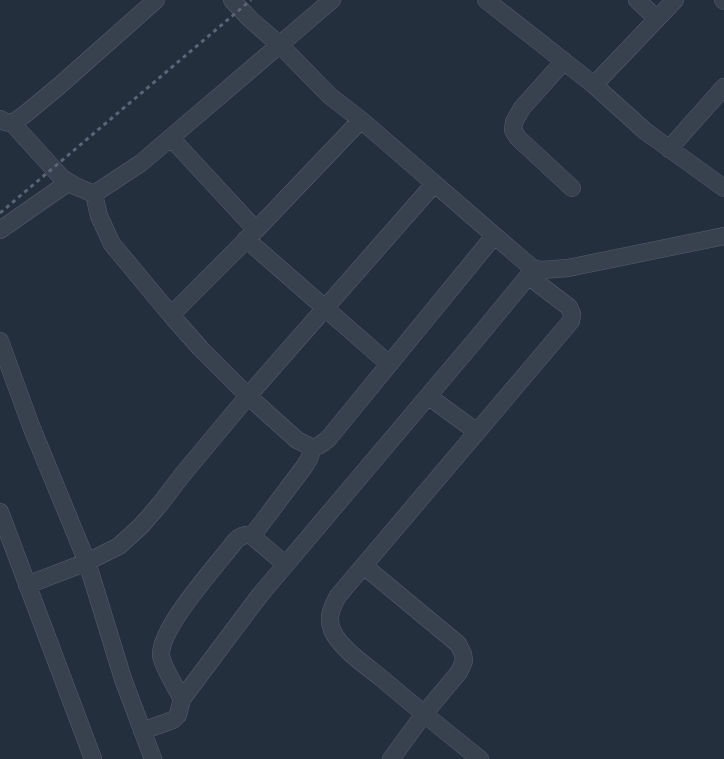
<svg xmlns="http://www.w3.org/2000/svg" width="724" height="759" viewBox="0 0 724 759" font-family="Manrope,sans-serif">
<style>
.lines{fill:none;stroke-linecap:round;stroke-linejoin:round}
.minor-casing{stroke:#565f6c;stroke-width:18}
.minor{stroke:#38414e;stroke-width:17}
.rail{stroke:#5a6575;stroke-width:3;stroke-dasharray:4 4;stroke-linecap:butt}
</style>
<rect width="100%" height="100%" fill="#242f3e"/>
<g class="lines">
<g class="minor-casing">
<path id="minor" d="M232 0 251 20 280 45 330 96 361 120 524 261 534 269 542 270 568 268 724 236
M486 0 594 85 645 131 724 188
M637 0 657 19
M723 0 724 1
M564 61 522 108 514 122 513 130 518 138 572 188
M594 85 675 0
M0 119 5 122 12 123 24 115 59 86 156 0
M12 123 62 178 75 186 94 194
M171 138 256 230
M669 149 724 87
M94 194 99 216 112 244 171 315 200 348 248 396 297 440 313 448 320 445 328 439 494 236
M94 194 141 163 332 0
M0 230 69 182
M246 239 389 364
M171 315 256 230 361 120
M0 341 31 426 87 562 123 679 153 759
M428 396 477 432
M0 512 93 759
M252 536 304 467 309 459 313 448
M364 566 458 644 463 654 464 661 459 672 424 714 391 759
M27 585 87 562 119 546 141 526 160 504 183 474 248 396 434 184
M182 699C177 689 162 666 161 655 160 627 218 564 236 540 241 536 246 533 252 536L285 564
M142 731 173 720 178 715 182 699 260 595 478 337 534 269
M480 759C446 732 413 705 380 677 365 665 340 648 332 630 327 617 332 607 338 596L571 321 572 314 569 307 528 276"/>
</g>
<use href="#minor" class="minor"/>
<path class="rail" d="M0 213 251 0"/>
</g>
</svg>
